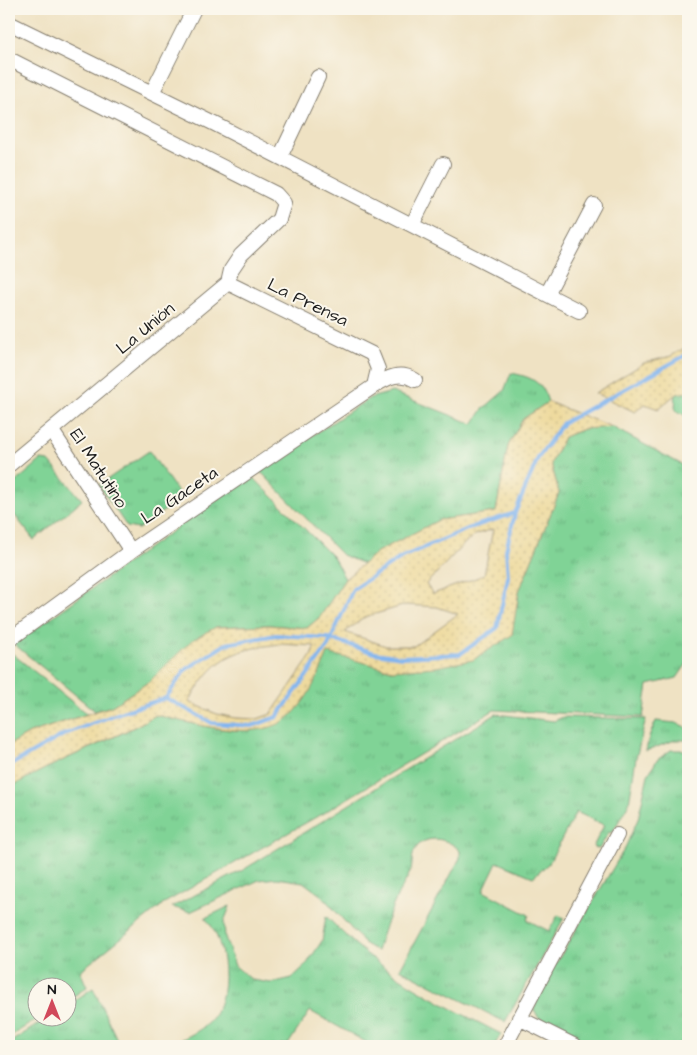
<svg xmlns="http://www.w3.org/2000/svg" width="697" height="1055" viewBox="0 0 697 1055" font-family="'Architects Daughter',sans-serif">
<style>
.grass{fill:url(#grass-tufts);stroke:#4e7859}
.sand{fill:url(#sand-dots);stroke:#857b5d;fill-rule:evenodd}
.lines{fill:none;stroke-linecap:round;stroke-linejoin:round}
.stream{stroke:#82b5ef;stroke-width:4}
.minor-casing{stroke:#867f70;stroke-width:16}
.minor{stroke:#fff;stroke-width:14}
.labels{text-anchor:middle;stroke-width:4;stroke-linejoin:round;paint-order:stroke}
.street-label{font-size:18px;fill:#1c1c1c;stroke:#fbf7ec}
</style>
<defs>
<pattern id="grass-tufts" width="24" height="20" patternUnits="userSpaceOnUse" patternTransform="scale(1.25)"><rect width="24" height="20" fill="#80d396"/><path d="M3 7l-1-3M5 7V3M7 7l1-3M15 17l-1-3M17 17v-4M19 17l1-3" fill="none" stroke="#6eb581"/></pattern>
<pattern id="sand-dots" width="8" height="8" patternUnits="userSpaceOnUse" patternTransform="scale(1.25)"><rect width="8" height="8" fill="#eeda9e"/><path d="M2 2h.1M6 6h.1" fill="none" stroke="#ccba88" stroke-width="1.8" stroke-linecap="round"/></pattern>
</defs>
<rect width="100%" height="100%" fill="#fbf7ec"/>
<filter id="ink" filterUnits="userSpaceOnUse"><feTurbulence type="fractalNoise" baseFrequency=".02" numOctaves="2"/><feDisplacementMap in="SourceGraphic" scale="10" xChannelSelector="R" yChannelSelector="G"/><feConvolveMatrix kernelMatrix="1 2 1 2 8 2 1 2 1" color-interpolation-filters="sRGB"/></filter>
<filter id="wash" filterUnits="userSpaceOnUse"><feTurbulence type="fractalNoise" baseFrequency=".0096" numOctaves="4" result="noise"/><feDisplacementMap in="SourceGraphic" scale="20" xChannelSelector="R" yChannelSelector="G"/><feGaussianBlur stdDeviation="1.12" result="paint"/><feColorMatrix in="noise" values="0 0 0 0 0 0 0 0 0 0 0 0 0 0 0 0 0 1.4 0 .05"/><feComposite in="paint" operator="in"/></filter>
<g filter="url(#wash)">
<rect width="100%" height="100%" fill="#efe2c3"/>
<path class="grass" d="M511 373C531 377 542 381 548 402L523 419 508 446 496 512 439 520 377 552 364 564 342 555 259 470 370 398 392 392 473 424 483 409 504 391Z
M688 392V417L675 410 676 393Z
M612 427 688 468V662L677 678 648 685 643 717 494 710 325 812 166 902 80 971 87 987 68 1000V988H38V1018H39L9 1037V788C56 760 109 743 156 715 242 736 293 751 327 652L392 670 517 608 519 591 559 493 551 463 564 437 583 429Z
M149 451 182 498 138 529 127 527 99 485Z
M41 460 49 461 82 500 34 540 9 508V488Z
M251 475 333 557 345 579 320 617 307 628 269 625 216 627 171 662 150 681 112 706 95 711 14 644Z
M9 651 87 714 30 733 9 745Z
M496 714 554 721 563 717 646 719 636 758 629 803 612 833 609 832 599 849 593 847 604 825 576 812 549 863 533 877 497 862 483 891 529 915 527 920 549 931 558 915 564 918 505 1022 400 969 460 858V851C450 839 427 833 416 848 411 855 413 863 411 870 407 880 399 891 395 901 388 917 382 934 377 951L365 944 322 896 303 882 277 878 259 880 190 912 172 907 243 870Z
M656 721 676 723 688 728V740H675L646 751 649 737Z
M671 750H688V1046H591L538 1017 534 1009 539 992 625 848 638 819 648 775 657 760Z
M230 906 224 922 225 937 235 966 252 980 271 983 292 978 306 965 322 941 326 916C381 974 431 998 501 1034L494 1046H373L310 1011 287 1046 281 1044 280 1046H165C180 1040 197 1034 209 1022 232 1000 227 939 205 918Z
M93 988 120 1046H9V1043L48 1018H68V1005Z"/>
<path class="sand" d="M688 346V392L676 394 658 409 645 404 635 412 595 393 644 363 671 356Z
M548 402 612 427 583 429 564 437 551 463 559 493 519 591 512 635 473 660 436 667 392 670 328 653C319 675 305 707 284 721 252 742 192 723 156 715 109 742 56 760 9 788V745L30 733 112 706 150 681 191 641 216 627 269 625 307 628 320 617 345 579 377 552 439 520 496 512 508 446 523 419ZM493 529 484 575 433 594 426 584 465 543 474 535ZM406 605 437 607 458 614 414 646H386L345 632 365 617ZM280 644 315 646 311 656 271 714 257 719 235 718 217 714 189 702C214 658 231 650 280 644Z"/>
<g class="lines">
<path class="stream" d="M166 698 185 670 226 644 276 635 328 638 375 653 402 657 460 654 497 628 508 577 506 550 515 513
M9 766 65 734 122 712 166 698 212 723 252 726 277 717 328 646 353 589 402 557 472 527 515 513 538 458 563 423 688 354"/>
</g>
</g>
<g filter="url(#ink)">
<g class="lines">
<g class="minor-casing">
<path id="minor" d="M9 23 215 124 579 311
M9 59 276 194 284 203 279 219 241 255 231 270 228 283 9 465
M152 93 194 9
M280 157 318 77
M412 225 443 164
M228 283 372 354 378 369 374 386
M547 294 594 205
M52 431 131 551
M9 640 131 551 374 386C388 377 400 371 415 380
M519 1018 575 1046
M505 1046 617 835"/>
</g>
<use href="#minor" class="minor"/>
</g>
</g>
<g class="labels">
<g class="street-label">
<text transform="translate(308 302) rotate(26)" y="6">La Prensa</text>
<text transform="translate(145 328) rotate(-40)" y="6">La Unión</text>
<text transform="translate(99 468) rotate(57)" y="6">El Matutino</text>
<text transform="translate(179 495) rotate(-34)" y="6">La Gaceta</text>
</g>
</g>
<rect width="697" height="1055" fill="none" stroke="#fbf7ec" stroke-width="30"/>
<g transform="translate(52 1002)"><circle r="24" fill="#fbf7ec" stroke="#a29f99"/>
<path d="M0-4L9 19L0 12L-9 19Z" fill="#d1495b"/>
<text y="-8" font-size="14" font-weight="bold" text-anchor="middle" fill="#1c1c1c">N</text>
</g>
</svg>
